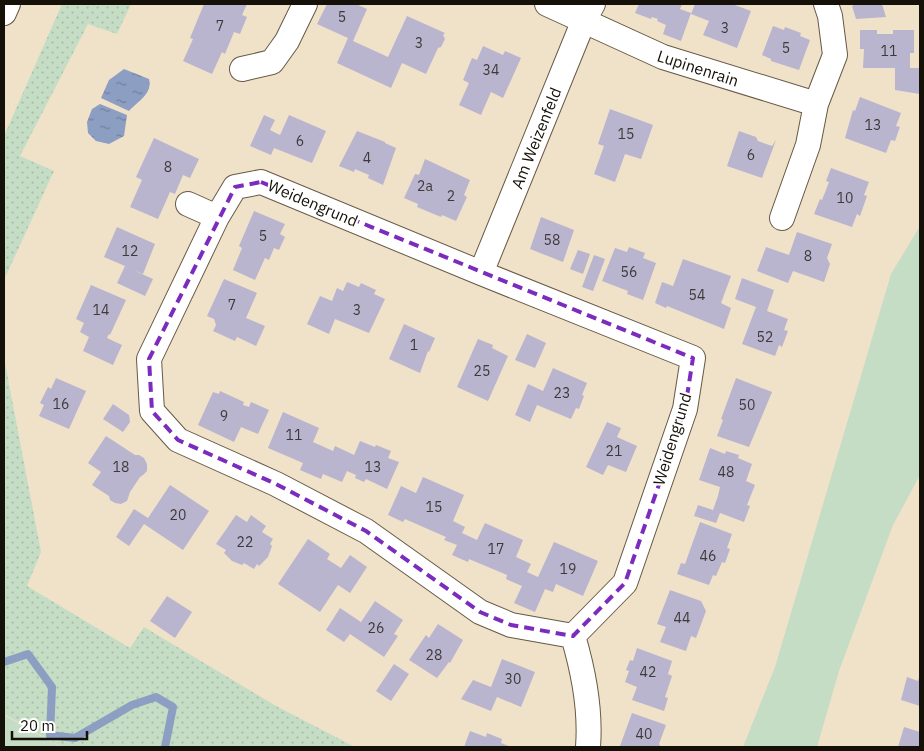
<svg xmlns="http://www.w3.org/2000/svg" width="924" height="751" viewBox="0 0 924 751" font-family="'IBM Plex Sans',sans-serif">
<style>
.grass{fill:url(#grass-dots)}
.park{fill:#c5ddc5}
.water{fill:url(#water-ripples)}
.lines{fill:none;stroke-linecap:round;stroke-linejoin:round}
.stream{stroke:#8c9ec2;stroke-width:8}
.building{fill:#bab5ce}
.minor-casing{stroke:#665945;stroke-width:26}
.minor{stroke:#fff;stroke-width:24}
.marked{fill:none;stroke:#7b2cbf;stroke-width:4;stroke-dasharray:10 6;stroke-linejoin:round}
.labels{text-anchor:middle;stroke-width:4.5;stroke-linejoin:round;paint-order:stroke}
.number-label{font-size:14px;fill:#3e393a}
.street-label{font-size:16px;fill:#151008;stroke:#fff}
</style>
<defs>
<pattern id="grass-dots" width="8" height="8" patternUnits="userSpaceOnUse" patternTransform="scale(1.25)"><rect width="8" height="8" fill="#c5ddc5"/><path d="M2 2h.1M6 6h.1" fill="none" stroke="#a8bda8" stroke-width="1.8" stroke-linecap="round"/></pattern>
<pattern id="water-ripples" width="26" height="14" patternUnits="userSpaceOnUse" patternTransform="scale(1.25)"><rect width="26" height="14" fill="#8c9ec2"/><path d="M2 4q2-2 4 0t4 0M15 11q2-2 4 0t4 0" fill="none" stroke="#717f9c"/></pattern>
</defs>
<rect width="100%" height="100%" fill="#f0e1c9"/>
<path class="grass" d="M62 4H131L117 34 88 24 20 156 54 171 4 280V136Z
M4 358 41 552 27 586 130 648 144 627 276 706 355 747H61L4 714Z"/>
<path class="park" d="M920 226V475L893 525 839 671 817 747H743L775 667 891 274Z
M4 715 60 747H4Z"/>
<path class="water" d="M124 69 149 79C153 94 137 102 129 111L101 98 109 80Z
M100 104 127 115 124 136 109 144 96 141 88 133 87 122 92 109Z"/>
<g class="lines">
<path class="stream" d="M4 662 28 654 52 687 50 735 75 738 132 705 156 697 173 707 165 747"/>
</g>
<path class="building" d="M204 4H247L242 15 247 17 240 34 234 32 225 54 222 52 212 74 183 61 193 39 190 38Z
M327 4H356L367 9 353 41 388 57 407 16 445 33 443 35 445 39 441 47 438 48 426 74 402 63 391 88 337 63 348 38 317 24Z
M639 4H682L680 9 691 13 681 41 663 34 666 25 657 21 658 19 652 17 651 19 635 13Z
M695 4H732L751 11 737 48 703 35 709 21 691 14Z
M856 4H882L886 17 856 19 852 6Z
M773 26 784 30 785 27 801 33 800 36 810 40 799 70 771 61V59L762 55Z
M860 30H877V34H893V30H914V53H910V68H920V94L895 90V68H863L864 49H860Z
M483 46 503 55 505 51 521 58 503 98 491 92 481 115 459 105 469 83 463 80 472 58 477 60Z
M860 97 901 113 896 126 900 127 895 141 891 140 886 153 845 138 853 110 855 111Z
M610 109 653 125 641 159 625 154 615 182 594 174 604 146 598 144Z
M264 115 275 120 270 130 280 135 289 115 326 131 312 163 274 148 271 155 250 146Z
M357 131 385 142V143L396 148 383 185 368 178 369 175 355 169 354 172 339 166Z
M739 131 756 137 758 141 772 146 776 140 762 178 727 166Z
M154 138 199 159 190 178 183 175 175 194 170 192 158 219 130 207 142 180 136 177Z
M425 159 470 180 464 195 467 197 456 221 442 215 441 217 417 207 418 204 404 198 415 174 419 175Z
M831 168 869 182 864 195 867 196 860 216 857 214 852 227 814 214 820 199 822 200 829 182 826 181Z
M254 211 285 224 280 234 285 237 279 250 274 248 269 260 265 258 255 280 233 270 242 248 239 246Z
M541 217 574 230 563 262 530 249Z
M117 227 155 244 143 274 133 270 153 279 145 296 117 283 125 266 104 257Z
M797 232 832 244 827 258 830 264 824 282 793 271 788 283 757 271 766 247 789 255Z
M629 247 645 253 643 258 656 263 643 300 627 294 628 291 602 281 615 248 627 252Z
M578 250 590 254 583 274 570 269Z
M594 255 605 259 593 291 582 287Z
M683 259 731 276 721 303 731 308 724 329 667 306 666 308 655 303 662 282 673 286Z
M742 278 774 290 767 311 788 319 784 330 788 331 782 347 779 345 775 356 742 344 756 307 735 299Z
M224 279 257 293 246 318 265 326 256 346 237 337 235 341 213 331 216 325 214 319 207 316Z
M347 282 359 287 361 283 376 290 374 294 385 299 369 333 335 319 329 334 307 324 320 296 332 301 337 288 343 291Z
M91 285 126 300 110 335 109 334 107 338 122 345 113 365 83 351 89 337 80 332 84 323 76 319Z
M404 324 435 338 429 352 428 351 420 373 389 359Z
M527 334 546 343 535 368 515 360Z
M478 339 493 345 492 348 508 356 488 401 457 387Z
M553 368 587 383 582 395 584 396 579 409 576 408 571 419 537 405 530 422 515 415 528 384 543 391Z
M56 378 86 391 69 429 39 416 44 405 40 403 48 387 51 389Z
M736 378 772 392 749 447 717 436 723 420 721 419Z
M220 391 244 402 243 405 249 407 251 402 269 410 258 434 241 427 234 442 198 425 213 392 219 394Z
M113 404 129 415 130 422 123 432 103 419Z
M283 412 319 428 313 442 333 451 335 446 354 455 360 441 375 447 376 445 391 451 388 458 399 462 387 489 366 479 364 482 355 478 356 475 347 471 342 482 323 474 321 479 300 470 303 463 268 448Z
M607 422 621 428 617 437 637 446 626 472 608 465 603 475 586 467Z
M106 436 135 455H139L144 458 147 464V471L143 475 140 477 130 492 127 501 121 504 115 503 110 500 109 496 92 485 101 472 88 463Z
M710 448 725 454 726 451 739 455 738 458 752 464 746 481 755 485 747 505 750 506 744 522 720 513 716 523 694 516 698 505 713 510 718 496 720 487 699 480Z
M423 477 464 495 453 521 465 527 462 533 477 540 485 523 523 540 516 557 531 564 527 572 538 577 554 542 598 561 583 596 556 584 553 592 545 589 535 612 514 603 522 586 506 579 507 575 469 559 468 562 452 555 457 545 444 540 446 537 405 519 403 522 388 515 401 486 416 493Z
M170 485 209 511 183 550 144 524 129 546 116 537 134 509 148 518Z
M236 515 247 522 251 515 266 526 262 532 273 539 270 544 272 546 268 557 259 566 257 564 254 569 244 563 242 565 232 561 224 553 226 550 216 544Z
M700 522 732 534 727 548 730 549 725 563 722 562 716 576 713 575 709 585 677 574 681 563 685 564Z
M308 539 330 554 327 559 341 568 350 555 367 567 350 593 338 585 320 612 278 584Z
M670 590 701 601 706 611 696 638 691 636 686 651 660 642 666 627 657 624Z
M167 596 192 612 175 638 150 621Z
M375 601 403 620 394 634 398 636 384 657 350 634 344 642 326 630 340 608 361 622Z
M438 624 463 640 450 663 449 662 437 678 409 660 426 635 429 638Z
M637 648 672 661 668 674 672 676 665 697 668 698 664 711 632 700 637 687 625 682 629 671 626 670 630 660 633 661Z
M502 659 535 672 521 707 497 697 491 711 461 699 473 680 491 687Z
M394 664 409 674 391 701 376 691Z
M920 674V706L901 700 907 677 918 681Z
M632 713 666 725 659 744 661 747 620 746Z
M904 727 920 732V747H898Z
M470 731 486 737 487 733 502 739 501 743 511 747H464Z"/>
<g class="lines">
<g class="minor-casing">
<path id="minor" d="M547 4 663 57 816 104
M4 13 8 4
M242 69 272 62 287 41 305 4
M261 182 481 273 693 358 685 409 625 583 573 636 511 625 480 612 366 531 276 484 178 440 152 411 149 359 217 217 235 187Z
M188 204 217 217
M782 218 808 145 816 104 835 55 830 16 826 4
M481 273 584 20 593 4
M573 636C584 673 591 709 588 747"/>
</g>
<use href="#minor" class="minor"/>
</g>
<path class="marked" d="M261 182 693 358 685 409 625 583 573 636 511 625 480 612 366 531 276 484 178 440 152 411 149 359 235 187Z"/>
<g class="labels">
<g class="number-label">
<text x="342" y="22">5</text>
<text x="220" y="31">7</text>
<text x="725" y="33">3</text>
<text x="419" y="48">3</text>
<text x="786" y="53">5</text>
<text x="889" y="56">11</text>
<text x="491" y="75">34</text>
<text x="873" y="130">13</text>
<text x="626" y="139">15</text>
<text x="300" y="146">6</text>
<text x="751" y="160">6</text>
<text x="367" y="163">4</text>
<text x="168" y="172">8</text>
<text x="425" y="191">2a</text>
<text x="451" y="201">2</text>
<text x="845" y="203">10</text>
<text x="263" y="241">5</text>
<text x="552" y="245">58</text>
<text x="130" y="256">12</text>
<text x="808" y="261">8</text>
<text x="629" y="277">56</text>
<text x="697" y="300">54</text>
<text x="232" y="310">7</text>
<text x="101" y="315">14</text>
<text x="357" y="315">3</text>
<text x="765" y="342">52</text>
<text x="414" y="350">1</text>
<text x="482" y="376">25</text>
<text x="562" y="398">23</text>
<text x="61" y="409">16</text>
<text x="747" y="410">50</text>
<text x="224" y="421">9</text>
<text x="294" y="440">11</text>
<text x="614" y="456">21</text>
<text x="121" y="472">18</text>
<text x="373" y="472">13</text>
<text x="726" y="477">48</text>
<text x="434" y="512">15</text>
<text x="178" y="520">20</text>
<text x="245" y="547">22</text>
<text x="496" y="554">17</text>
<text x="708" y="561">46</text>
<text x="568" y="574">19</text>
<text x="682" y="623">44</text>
<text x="376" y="633">26</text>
<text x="434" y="660">28</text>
<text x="648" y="677">42</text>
<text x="513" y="684">30</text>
<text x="644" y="739">40</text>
</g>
<g class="street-label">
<text transform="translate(698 68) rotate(18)" y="6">Lupinenrain</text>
<text transform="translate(536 138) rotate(-68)" y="6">Am Weizenfeld</text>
<text transform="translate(313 203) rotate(23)" y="6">Weidengrund</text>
<text transform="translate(672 439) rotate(-73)" y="6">Weidengrund</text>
</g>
</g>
<rect width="924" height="751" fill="none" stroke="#151008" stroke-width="10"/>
<path d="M12 731v8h75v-8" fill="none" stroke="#151008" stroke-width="2.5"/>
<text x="20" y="731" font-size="15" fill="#151008" stroke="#ffffff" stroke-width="4" paint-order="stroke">20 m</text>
</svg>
